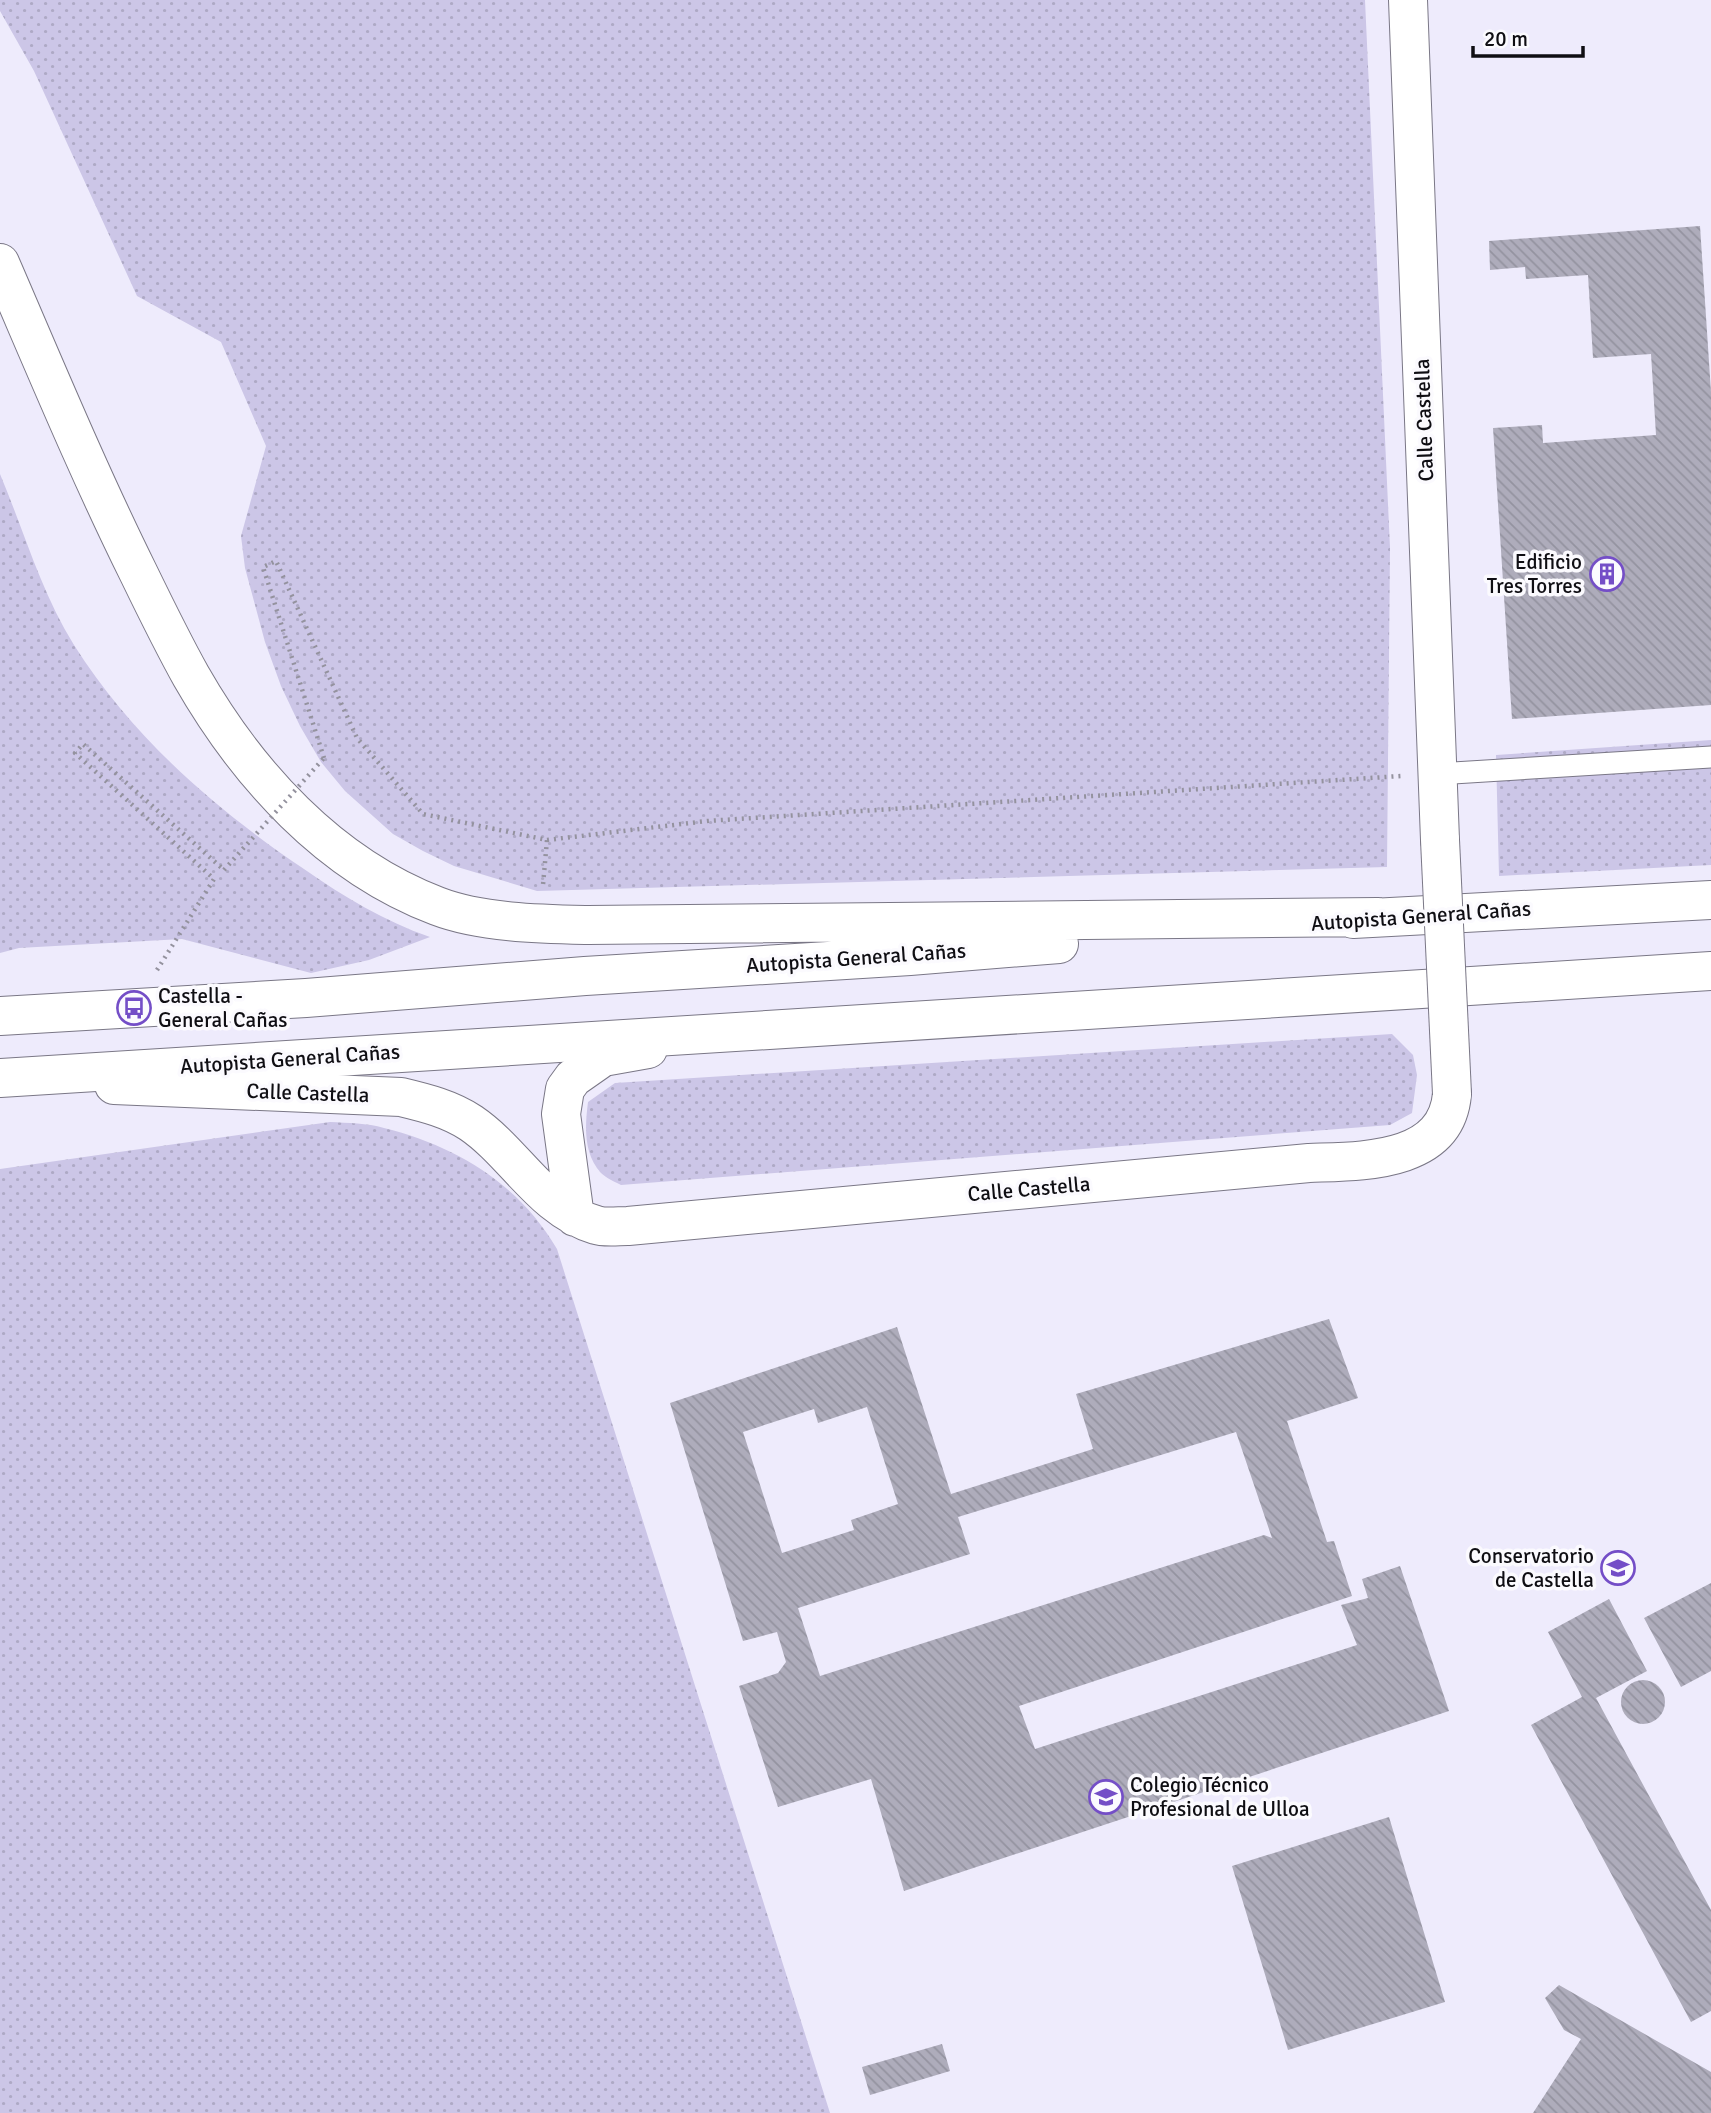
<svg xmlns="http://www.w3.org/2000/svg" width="1711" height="2113" viewBox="0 0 1711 2113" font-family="Signika,sans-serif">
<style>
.grass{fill:url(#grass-dots)}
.building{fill:url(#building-back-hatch);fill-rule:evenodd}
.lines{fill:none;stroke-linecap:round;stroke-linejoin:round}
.lane-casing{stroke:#7a7786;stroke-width:23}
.secondary-casing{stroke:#7a7786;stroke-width:40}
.highway-casing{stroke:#7a7786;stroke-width:40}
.path{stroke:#94929e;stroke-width:4.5;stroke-dasharray:2 5;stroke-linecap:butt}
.lane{stroke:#fff;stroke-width:21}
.secondary{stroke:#fff;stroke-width:38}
.highway{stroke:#fff;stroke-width:38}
.secondary-bridge-casing{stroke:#7a7786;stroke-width:40;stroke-linecap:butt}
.path-bridge{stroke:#94929e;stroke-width:4.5;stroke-dasharray:2 5;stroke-linecap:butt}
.secondary-bridge{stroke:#fff;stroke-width:38}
.labels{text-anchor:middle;stroke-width:7;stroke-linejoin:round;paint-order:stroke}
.street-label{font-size:21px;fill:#0f0e13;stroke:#fbfafe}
.poi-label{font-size:21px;fill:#0f0e13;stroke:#fbfafe;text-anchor:end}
</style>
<defs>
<pattern id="grass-dots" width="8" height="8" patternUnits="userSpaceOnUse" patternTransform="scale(1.75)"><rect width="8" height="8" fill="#ccc6e7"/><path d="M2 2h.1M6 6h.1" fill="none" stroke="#aea9c5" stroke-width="1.8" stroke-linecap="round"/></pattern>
<pattern id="building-back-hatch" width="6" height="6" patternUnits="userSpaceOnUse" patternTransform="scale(1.75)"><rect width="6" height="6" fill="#aeacbb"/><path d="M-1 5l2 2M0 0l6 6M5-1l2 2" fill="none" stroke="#9493a0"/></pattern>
</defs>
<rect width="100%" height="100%" fill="#eeebfc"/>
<path class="grass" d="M0 0H1365L1390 548 1387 867 537 891 454 866 423 851 393 834 345 791 321 762 300 726 281 686 265 642 245 568 241 536 266 446 221 342 137 296 34 71 0 11Z
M0 474C24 531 41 592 74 645 132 737 215 809 304 869 344 897 384 921 430 937L369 960 311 973 182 939 19 948 0 953Z
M1711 740V865L1499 876 1496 755Z
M1392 1034 1413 1055 1417 1075 1412 1113 1390 1125 621 1185C615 1182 606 1178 601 1173 583 1153 585 1126 588 1102L615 1083Z
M330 1122C348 1123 367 1123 384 1128 456 1146 518 1183 557 1249L830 2113H0V1169Z"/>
<path class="building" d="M1700 226 1711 392V705L1512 719 1493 428 1542 425 1543 443 1656 435 1651 354 1593 358 1588 275 1526 279 1525 267 1490 270 1489 241Z
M1329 1319 1358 1398 1287 1421 1327 1542 1334 1541 1352 1596 1019 1706 1035 1749 1357 1645 1341 1605 1368 1598 1362 1579 1400 1566 1449 1711 904 1891 871 1779 778 1807 739 1686 778 1673 786 1662 777 1632 743 1641 670 1403 897 1327 951 1494 1093 1449 1076 1394ZM867 1407 898 1504 851 1520 854 1530 782 1553 743 1432 814 1409 818 1423ZM1236 1432 1272 1538 1264 1535 820 1676 798 1608 970 1554 958 1517Z
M1711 1583V1671L1681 1687 1644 1618Z
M1609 1599 1647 1671 1596 1698 1711 1910V2011L1691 2022 1531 1725 1582 1697 1548 1632Z
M1621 1702a22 22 0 1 1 44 0a22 22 0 1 1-44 0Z
M1389 1817 1445 2002 1288 2050 1232 1866Z
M1559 1985 1711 2072V2113H1533L1581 2039 1564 2030 1545 1998Z
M942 2044 950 2071 870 2095 862 2067Z"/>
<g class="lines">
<g class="lane-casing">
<path id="lane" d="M1437 774 1711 757"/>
</g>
<g class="secondary-casing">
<path id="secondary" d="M1408 0 1440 840
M114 1085 401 1097C426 1103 450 1109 471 1123 515 1153 542 1209 596 1225 605 1228 618 1226 628 1226L1309 1163C1360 1161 1446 1164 1452 1094
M575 1217 561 1114 565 1089 573 1078 603 1057 648 1049"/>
</g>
<g class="highway-casing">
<path id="highway" d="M0 263C45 367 88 471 138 572 155 607 172 642 191 676 247 774 329 865 437 906 481 923 542 924 588 925L1378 917
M1353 919 1711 900
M0 1016 306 998 585 976 910 956 1059 944
M0 1078 1711 971"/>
</g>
<path class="path" d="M324 758 263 567 276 561 357 738 423 814 547 840 543 885
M547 840 707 821 1401 776
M157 970 214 879 75 753 83 744 224 870"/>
<use href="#lane" class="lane"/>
<use href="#secondary" class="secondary"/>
<use href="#highway" class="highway"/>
<g class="secondary-bridge-casing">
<path id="secondary-bridge" d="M1440 840 1452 1094"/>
</g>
<path class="path-bridge" d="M224 870 324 758"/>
<use href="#secondary-bridge" class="secondary-bridge"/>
</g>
<defs>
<g id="building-ring" transform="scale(1.75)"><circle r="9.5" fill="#fbfafe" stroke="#744ec7" stroke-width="1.5"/><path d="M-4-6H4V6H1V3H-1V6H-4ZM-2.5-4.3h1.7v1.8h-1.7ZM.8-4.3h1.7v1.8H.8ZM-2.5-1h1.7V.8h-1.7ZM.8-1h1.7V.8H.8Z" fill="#744ec7"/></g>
<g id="bus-ring" transform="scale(1.75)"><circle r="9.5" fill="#fbfafe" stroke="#744ec7" stroke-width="1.5"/><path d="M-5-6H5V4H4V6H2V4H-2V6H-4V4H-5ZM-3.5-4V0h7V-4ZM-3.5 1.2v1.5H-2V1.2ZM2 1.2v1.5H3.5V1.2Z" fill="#744ec7"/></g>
<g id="school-ring" transform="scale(1.75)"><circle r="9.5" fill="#fbfafe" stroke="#744ec7" stroke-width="1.5"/><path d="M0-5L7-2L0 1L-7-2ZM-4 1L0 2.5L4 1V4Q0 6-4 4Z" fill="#744ec7"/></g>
</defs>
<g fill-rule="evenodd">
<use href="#building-ring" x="1607" y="574"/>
<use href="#bus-ring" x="134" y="1008"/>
<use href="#school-ring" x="1618" y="1568"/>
<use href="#school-ring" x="1106" y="1797"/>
</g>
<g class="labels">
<g class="street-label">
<text transform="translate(1424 420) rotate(-92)" y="7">Calle Castella</text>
<text transform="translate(1421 916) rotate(-4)" y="7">Autopista General Cañas</text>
<text transform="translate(856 958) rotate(-4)" y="7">Autopista General Cañas</text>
<text transform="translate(290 1059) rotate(-4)" y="7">Autopista General Cañas</text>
<text transform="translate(308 1093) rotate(2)" y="7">Calle Castella</text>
<text transform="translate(1029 1189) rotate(-5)" y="7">Calle Castella</text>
</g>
<g class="poi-label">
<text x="1582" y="569">Edificio<tspan x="1582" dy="24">Tres Torres</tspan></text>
<text x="158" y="1003" text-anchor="start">Castella -<tspan x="158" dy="24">General Cañas</tspan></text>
<text x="1594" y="1563">Conservatorio<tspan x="1594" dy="24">de Castella</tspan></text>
<text x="1130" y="1792" text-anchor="start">Colegio Técnico<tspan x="1130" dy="24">Profesional de Ulloa</tspan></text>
</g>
</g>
<path d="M1473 46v10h110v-10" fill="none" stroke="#0f0e13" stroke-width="3.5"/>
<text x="1484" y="46" font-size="21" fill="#0f0e13" stroke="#fbfafe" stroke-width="5" paint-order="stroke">20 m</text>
</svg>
